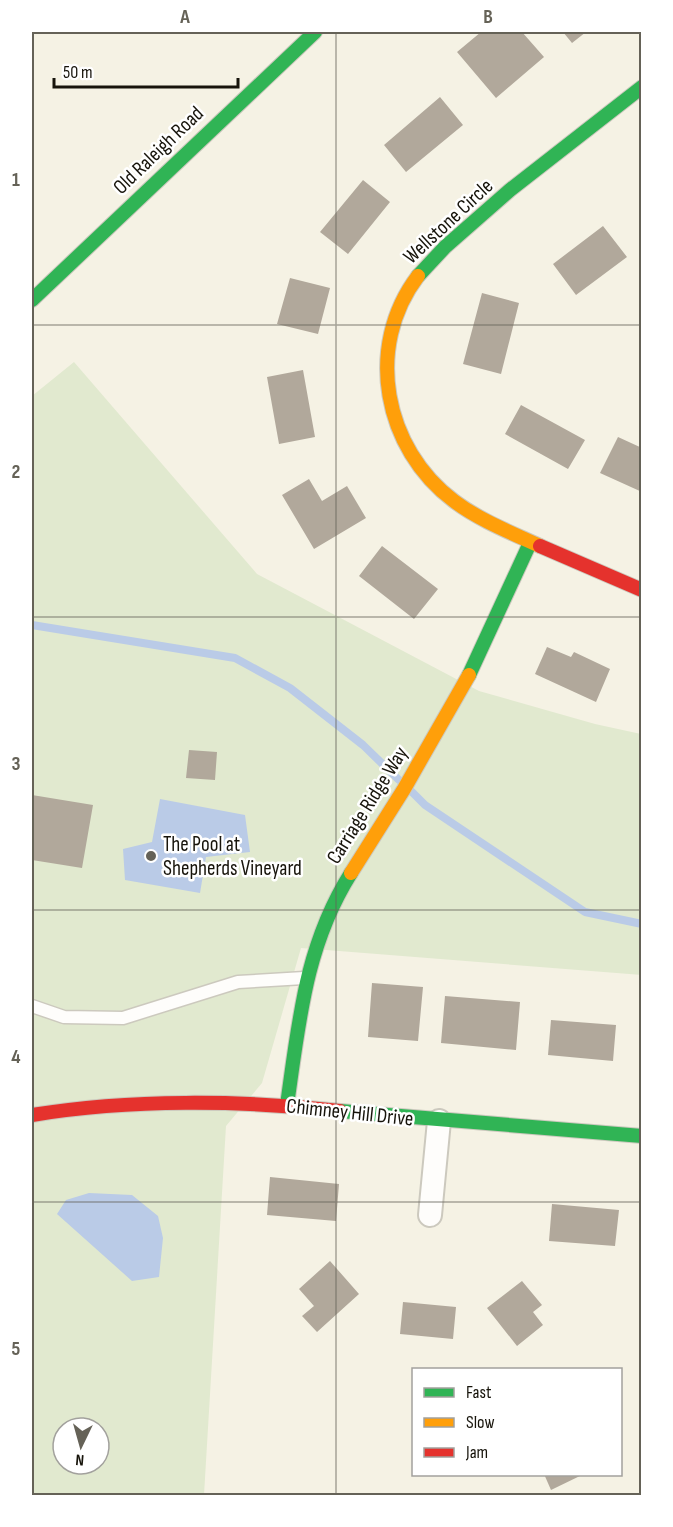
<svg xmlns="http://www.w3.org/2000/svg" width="673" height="1527" viewBox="0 0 673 1527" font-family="'Sofia Sans Condensed',sans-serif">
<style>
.green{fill:#e1e9cf;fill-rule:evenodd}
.water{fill:#bacbe7}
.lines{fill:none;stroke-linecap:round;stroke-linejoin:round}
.stream{stroke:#bacbe7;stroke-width:8}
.building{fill:#b1a89b}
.lane-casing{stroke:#ccc9be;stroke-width:15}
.street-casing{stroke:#ccc9be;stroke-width:26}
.fast-casing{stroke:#ccc9be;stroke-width:16}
.slow-casing{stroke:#ccc9be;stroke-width:16}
.jam-casing{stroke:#ccc9be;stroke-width:16}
.lane{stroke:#fefdfb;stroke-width:12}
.street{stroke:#fefdfb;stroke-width:22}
.fast{stroke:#30b455;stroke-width:14}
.slow{stroke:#ff9f0a;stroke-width:14}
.jam{stroke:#e5322d;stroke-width:14}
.grid{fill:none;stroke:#656257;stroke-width:1.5;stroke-opacity:0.55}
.poi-dot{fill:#656257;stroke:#fff;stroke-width:2}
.labels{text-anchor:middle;stroke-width:5;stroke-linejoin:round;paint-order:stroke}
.street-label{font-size:21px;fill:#17140b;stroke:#fff}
.poi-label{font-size:21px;fill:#17140b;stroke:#fff;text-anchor:start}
.neatline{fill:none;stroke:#656257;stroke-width:2}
.grid-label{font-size:20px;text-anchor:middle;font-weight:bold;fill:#656257}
</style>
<rect width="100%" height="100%" fill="#f5f2e4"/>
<path class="green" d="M74 362 257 574 479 691 595 724 641 734 642 975 301 948 262 1083 226 1126 204 1495H32V396ZM63 1428H99V1464H63Z"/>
<path class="water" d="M160 799 245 815 250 852 206 857 200 893 125 880 123 849 152 842Z
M89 1193 132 1195 158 1216 163 1238 159 1277 132 1281 57 1214 66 1200Z"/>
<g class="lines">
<path class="stream" d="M32 625 235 658 290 688 363 745 399 780
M412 792 425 805 585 912 642 924"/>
</g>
<path class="building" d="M481 32H522L544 57 496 98 457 52Z
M563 32H586L572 43Z
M440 97 463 125 406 172 384 145Z
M363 180 390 202 348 254 320 232Z
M603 226 627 257 576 295 553 264Z
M290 278 330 288 318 334 277 324Z
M482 293 519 303 501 374 463 364Z
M303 370 315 437 279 444 267 377Z
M521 405 585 440 568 469 505 434Z
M618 437 642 448V492L600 473Z
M309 479 322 501 347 486 366 518 314 549 282 495Z
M382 546 438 589 414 619 359 576Z
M547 647 571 657 574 652 610 669 596 702 535 674Z
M189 750 217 752 215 780 186 778Z
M32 795 93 805 82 868 32 860Z
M372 983 423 987 418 1041 368 1037Z
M445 996 520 1002 516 1050 441 1043Z
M551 1020 616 1025 613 1061 548 1055Z
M270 1177 339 1184 336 1221 267 1215Z
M552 1204 619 1210 615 1246 549 1241Z
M330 1261 359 1294 317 1332 302 1316 314 1306 299 1289Z
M522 1281 542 1305 533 1312 543 1325 517 1346 487 1308Z
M403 1302 456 1307 453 1339 400 1334Z
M544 1474H584L551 1490Z"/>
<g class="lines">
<g class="lane-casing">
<path id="lane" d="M32 1006 64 1017 123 1018 238 982 304 978"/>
</g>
<g class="street-casing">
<path id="street" d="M430 1215 439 1121"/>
</g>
<g class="fast-casing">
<path id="fast" d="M418 276 445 247 510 190 642 87
M32 300 315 32
M469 675 530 543
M287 1105C299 1022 305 946 351 873
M340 1111 642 1136"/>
</g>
<g class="slow-casing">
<path id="slow" d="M418 276C364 347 384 449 454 501 479 520 512 533 540 546
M351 873 404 789 469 675"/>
</g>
<g class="jam-casing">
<path id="jam" d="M540 546 642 590
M32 1115C130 1099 241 1100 340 1111"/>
</g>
<use href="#lane" class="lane"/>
<use href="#street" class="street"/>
<use href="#fast" class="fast"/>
<use href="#slow" class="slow"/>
<use href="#jam" class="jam"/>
</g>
<path class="grid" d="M336 32V1496M32 325H642M32 617H642M32 910H642M32 1202H642"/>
<circle class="poi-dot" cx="151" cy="856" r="6"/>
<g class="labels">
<g class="street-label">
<text transform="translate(158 150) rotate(-44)" y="7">Old Raleigh Road</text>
<text transform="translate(448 221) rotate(-43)" y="7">Wellstone Circle</text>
<text transform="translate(367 805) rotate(-58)" y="7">Carriage Ridge Way</text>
<text transform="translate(350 1112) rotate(6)" y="7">Chimney Hill Drive</text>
</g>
<g class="poi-label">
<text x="163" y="851">The Pool at<tspan x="163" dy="24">Shepherds Vineyard</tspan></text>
</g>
</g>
<rect width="673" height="1527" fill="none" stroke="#ffffff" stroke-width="66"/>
<rect x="412" y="1368" width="210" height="108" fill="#ffffff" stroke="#a2a19d" stroke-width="1.5"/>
<rect x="424" y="1388" width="30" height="9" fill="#30b455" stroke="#a2a19d" stroke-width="1.5"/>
<text x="466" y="1398" font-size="18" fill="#17140b">Fast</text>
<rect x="424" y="1418" width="30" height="9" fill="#ff9f0a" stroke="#a2a19d" stroke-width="1.5"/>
<text x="466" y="1428" font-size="18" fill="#17140b">Slow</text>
<rect x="424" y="1448" width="30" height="9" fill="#e5322d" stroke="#a2a19d" stroke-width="1.5"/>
<text x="466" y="1458" font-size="18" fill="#17140b">Jam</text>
<g transform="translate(81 1446) rotate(185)"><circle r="28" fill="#ffffff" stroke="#a2a19d" stroke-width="1.5"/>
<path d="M0-4.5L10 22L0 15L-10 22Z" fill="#656257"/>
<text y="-9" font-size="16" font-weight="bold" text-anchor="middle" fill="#17140b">N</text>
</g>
<path d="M54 78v9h184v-9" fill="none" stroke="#17140b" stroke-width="3"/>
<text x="63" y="78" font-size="18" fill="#17140b" stroke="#ffffff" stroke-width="4.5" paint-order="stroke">50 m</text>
<rect x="33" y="33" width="607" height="1461" class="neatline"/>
<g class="grid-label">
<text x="185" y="23">A</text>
<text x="488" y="23">B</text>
<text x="16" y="186">1</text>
<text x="16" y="478">2</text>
<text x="16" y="770">3</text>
<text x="16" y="1063">4</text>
<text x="16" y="1355">5</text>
</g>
</svg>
